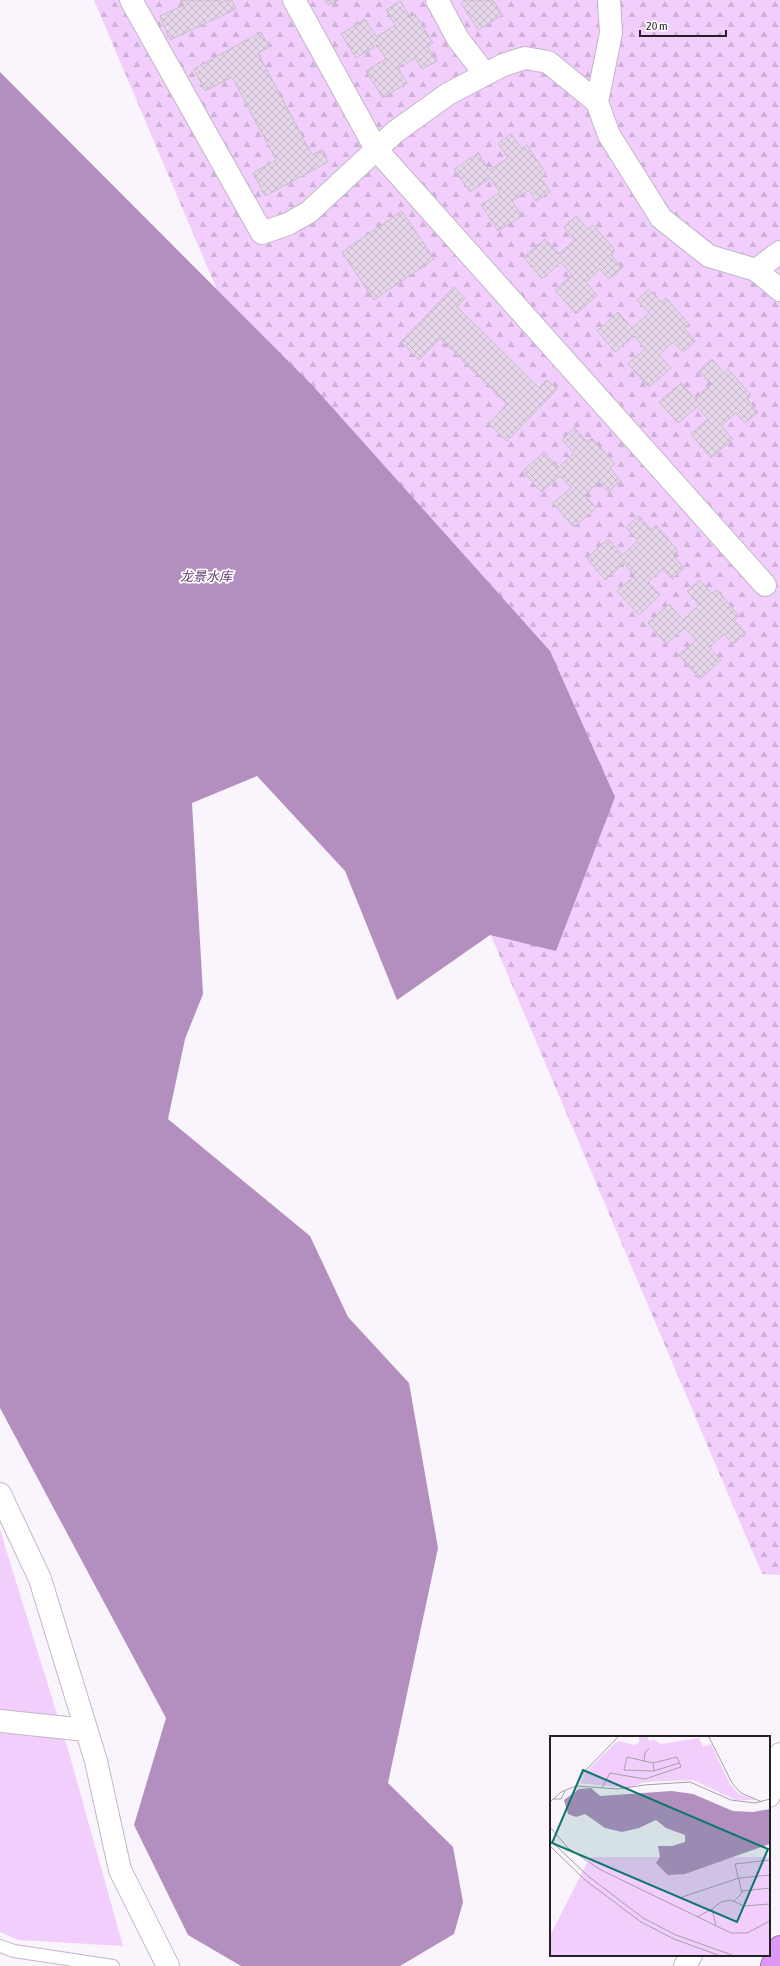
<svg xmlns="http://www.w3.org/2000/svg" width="780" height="1966" viewBox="0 0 780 1966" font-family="'Asap Condensed','Noto Sans SC',sans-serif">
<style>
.grass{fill:#f2cefd}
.forest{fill:url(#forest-firs)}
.water{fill:#b28fbe}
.building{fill:url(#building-cross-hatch);stroke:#cbbcd0}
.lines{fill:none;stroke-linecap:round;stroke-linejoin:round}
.lane-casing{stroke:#c4b5c9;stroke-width:14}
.street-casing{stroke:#c4b5c9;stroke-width:24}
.highway-casing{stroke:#9d6eac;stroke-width:24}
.lane{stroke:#fff;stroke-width:12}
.street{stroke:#fff;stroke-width:22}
.highway{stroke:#de99f4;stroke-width:22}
.labels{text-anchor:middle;stroke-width:3.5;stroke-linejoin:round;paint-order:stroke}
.water-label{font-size:13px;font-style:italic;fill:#643772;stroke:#fff}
.inset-road{fill:none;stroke:#a59fa6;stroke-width:1}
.view{fill:#0f766e;fill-opacity:0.15;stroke:#0f766e;stroke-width:2}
.inset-edge{fill:none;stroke:#251f26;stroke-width:2}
</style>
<defs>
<pattern id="forest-firs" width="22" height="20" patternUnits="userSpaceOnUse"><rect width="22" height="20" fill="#f2cefd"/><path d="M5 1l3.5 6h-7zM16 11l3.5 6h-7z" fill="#cfb0d9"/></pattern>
<pattern id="building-cross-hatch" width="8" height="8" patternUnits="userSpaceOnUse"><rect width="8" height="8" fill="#e5d6ea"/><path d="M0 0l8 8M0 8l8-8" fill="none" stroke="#c4b7c9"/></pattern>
</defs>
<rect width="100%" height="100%" fill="#faf4fc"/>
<path class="grass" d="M0 1530 69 1753 123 1946 19 1940 0 1932Z"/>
<path class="forest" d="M94 0H780V1575L762 1574Z"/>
<path class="water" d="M0 72 313 386 550 651 615 797 556 951 490 935 397 1000 345 871 257 776 192 803 203 994 185 1039 168 1119 310 1236 348 1317 409 1383 438 1548 388 1783 453 1847 463 1902 454 1934 400 1966H241L188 1935 134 1825 166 1718 0 1408Z"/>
<path class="building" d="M181 0H219L220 2 232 0 236 9 170 40 160 16 184 5Z
M325 0H339L328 5Z
M466 0H493L502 15 478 30 461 3Z
M400 1 410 17 415 14 433 43 427 46 437 61 422 69 415 58 398 68 407 83 383 98 366 71 386 59 377 45 356 58 341 34 365 19 377 37 395 25 386 10Z
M261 32 269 47 258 53 312 155 322 150 328 162 265 196 253 173 276 160 232 77 205 91 194 69Z
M511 134 522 149 527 145 546 174 541 178 550 192 536 201 529 190 512 201 522 216 498 231 481 205 500 192 490 178 470 192 454 169 478 153 489 170 508 158 498 143Z
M402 211 434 259 374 300 342 252Z
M576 216 588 229 593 225 615 250 611 255 622 268 609 279 600 269 586 282 597 295 576 314 555 290 572 275 561 262 542 279 524 257 545 239 559 254 575 240 564 227Z
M454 287 465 298 457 307 539 388 547 380 557 389 507 441 489 424 507 404 440 338 419 360 401 342Z
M649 289 661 302 666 298 689 324 684 328 695 341 683 352 673 342 659 355 671 368 649 387 628 364 645 349 634 336 615 352 597 331 618 312 632 328 649 313 637 300Z
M712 359 724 373 728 369 751 395 747 399 758 412 745 423 736 413 721 426 733 439 711 458 691 434 708 419 697 407 678 423 659 402 681 383 695 399 711 384 699 371Z
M575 428 587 442 592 438 615 464 610 468 621 481 608 492 599 482 585 495 596 508 574 527 553 503 571 488 560 476 541 492 523 471 544 452 558 468 574 453 562 440Z
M639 516 651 530 656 525 678 551 673 555 684 568 672 579 663 569 648 582 660 595 639 615 617 591 635 576 624 563 605 580 587 558 608 539 622 555 638 541 626 527Z
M700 580 712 594 717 590 739 616 734 620 746 633 733 644 724 634 709 647 721 660 700 679 679 655 696 640 685 628 666 644 648 623 669 604 683 620 699 605 687 591Z"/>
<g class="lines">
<g class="lane-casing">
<path id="lane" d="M0 1946 14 1951 113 1966"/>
</g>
<g class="street-casing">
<path id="street" d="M131 0 262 233 288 224 309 212 395 132 448 94 503 65 525 58 548 62 597 102
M294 0 376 149 765 585
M437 0 458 39 485 74
M609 0 611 33 597 102 609 135 661 218 709 256 756 270
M780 252 756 270 780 290
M0 1494 40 1579 96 1761 120 1870 168 1966
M0 1721 86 1730
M769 1796 780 1754
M685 1966 691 1955"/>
</g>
<g class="highway-casing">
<path id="highway" d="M772 1966 780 1947"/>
</g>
<use href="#lane" class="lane"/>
<use href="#street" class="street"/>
<use href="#highway" class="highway"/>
</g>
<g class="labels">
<g class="water-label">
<text x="206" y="581">龙景水库</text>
</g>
</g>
<g transform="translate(550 1736)">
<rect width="220" height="220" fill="#faf4fc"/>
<path d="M89 1H98L99 5 104 4 111 8 149 2 153 11 161 8 180 48 189 58 206 64H186L143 44 96 46 76 52 30 47 35 37 65 7 69 5 85 9 89 7Z" fill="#f2cefd"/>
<path d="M40 121H220V219H0V200Z" fill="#f2cefd"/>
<path d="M41 52 50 60 122 55 143 58 183 75 203 76 220 73V108L135 138 118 139 106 127 110 121 108 110H122L135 106V99L116 92 106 84 89 92 72 96 55 92 35 78 26 81 18 78 14 64 29 53Z" fill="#b28fbe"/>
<path class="inset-road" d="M159 1 182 47 191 57 212 66M94 26 95 17 99 12M104 35 129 27M26 50 34 36 68 1M52 52 60 37 95 43 131 31 127 21 103 27 77 21 74 34 104 35 103 27M3 63H11L15 55M0 66 11 56 26 50 68 53 94 49 140 46 181 64 205 67 220 63M0 91 18 112 51 134 181 197H197L220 185M0 104 38 140 93 182 126 199 182 219M0 110 35 144 91 186 124 203 168 219M192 155 220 152M132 161 189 142 220 139M184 165 192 157 185 128 220 124M162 173 171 166 181 164 194 170 220 168M147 181 162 173 166 190"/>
<path class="view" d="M33 34 218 113 187 186 2 107Z"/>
<rect width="220" height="220" class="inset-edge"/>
</g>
<path d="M640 30v6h86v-6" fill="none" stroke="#251f26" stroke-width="2"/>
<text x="646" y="30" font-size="12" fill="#251f26" stroke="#ffffff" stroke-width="3" paint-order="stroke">20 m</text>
</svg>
